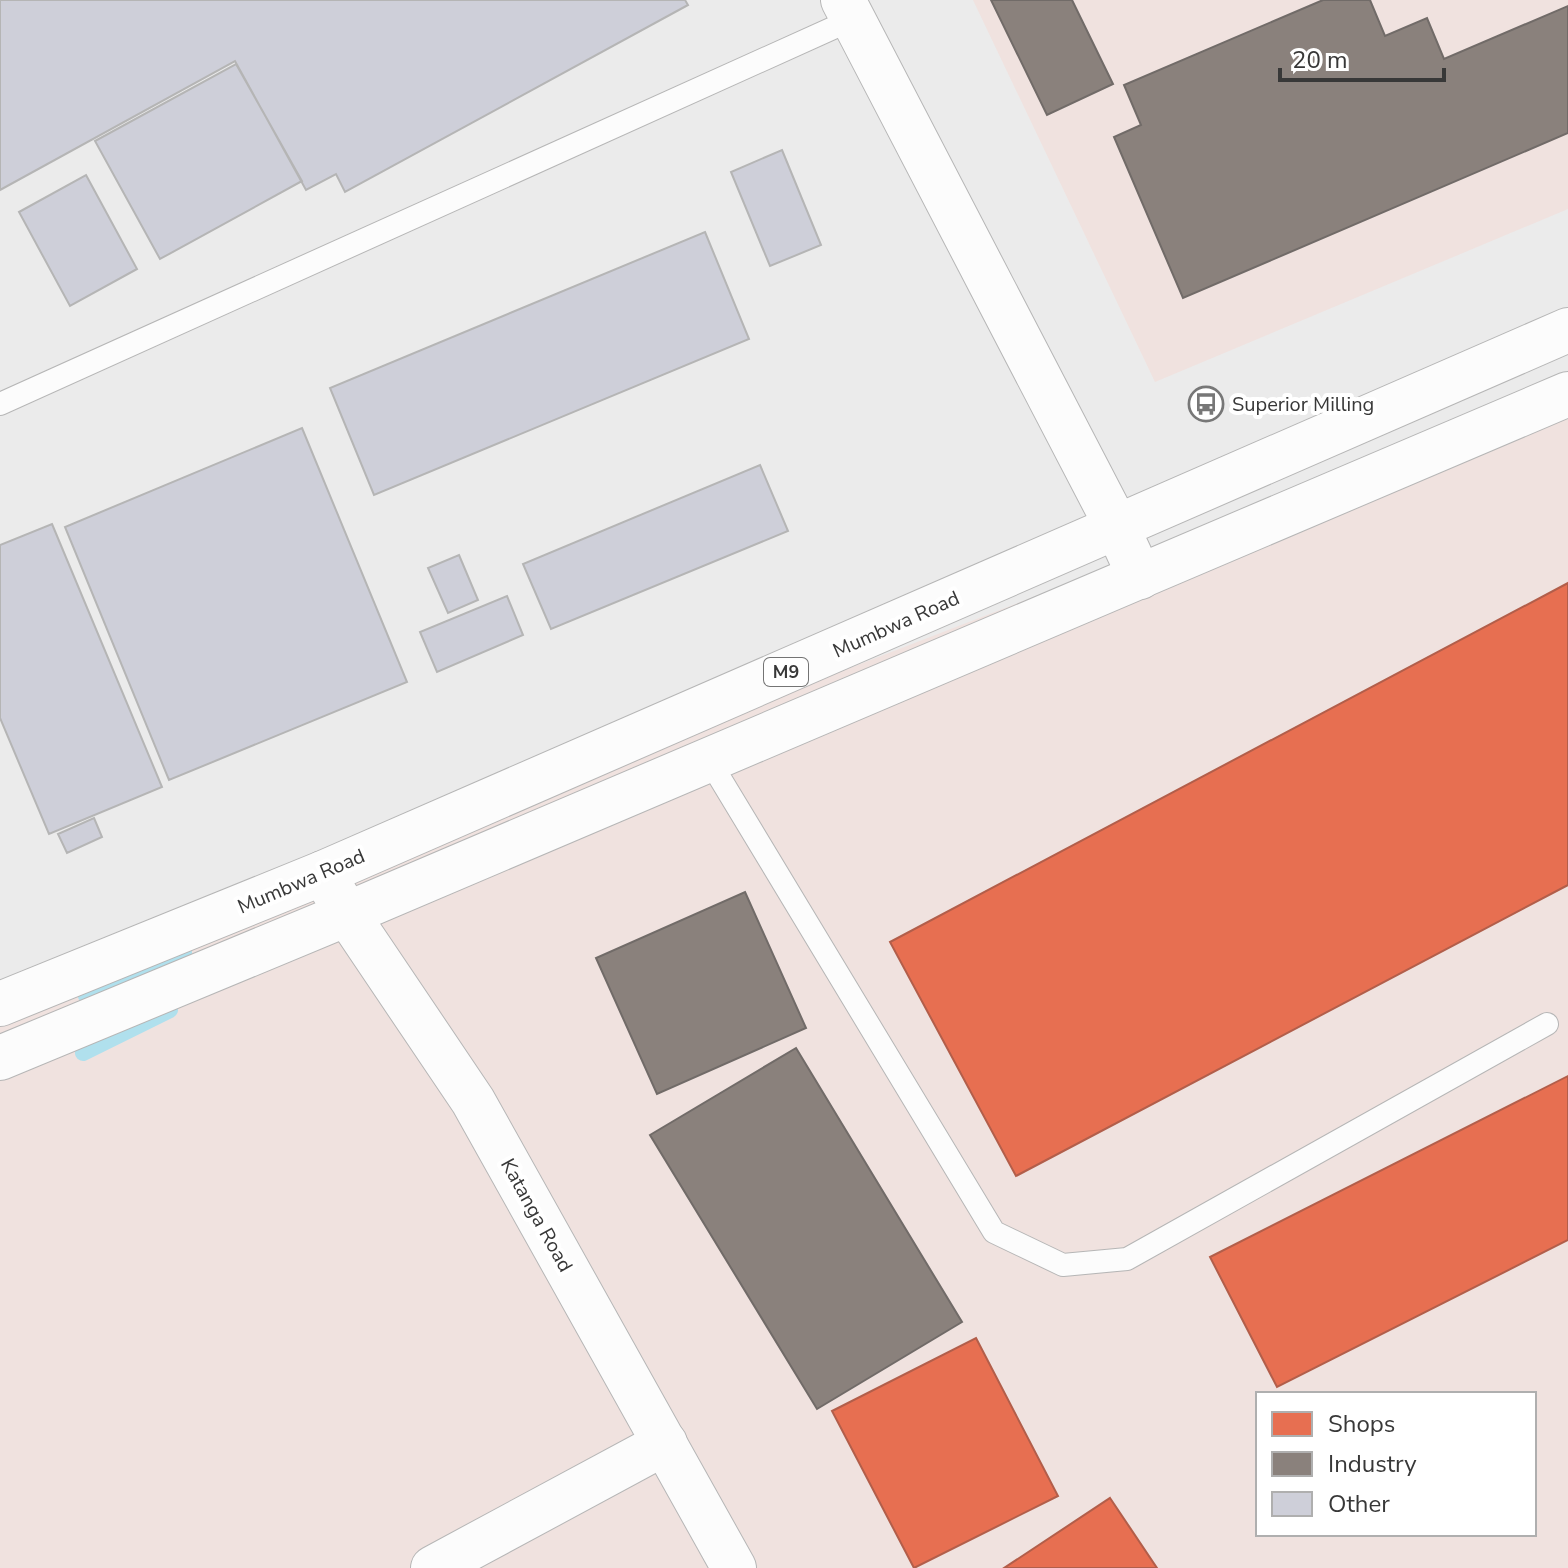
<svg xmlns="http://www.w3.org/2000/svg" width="1568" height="1568" viewBox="0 0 1568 1568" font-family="'Nunito Sans',sans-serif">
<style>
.industrial{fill:#f0e2df;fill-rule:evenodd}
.shops{fill:#e76f51;stroke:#b25e4a;stroke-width:2}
.industry{fill:#8a817c;stroke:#716b68;stroke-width:2}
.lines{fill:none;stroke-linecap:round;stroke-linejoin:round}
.stream{stroke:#b0e0ed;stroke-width:16}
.building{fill:#cecfd9;stroke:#b5b5b5;stroke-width:2}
.service-casing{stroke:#b6b6b6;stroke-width:24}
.minor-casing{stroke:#b6b6b6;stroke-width:46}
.tertiary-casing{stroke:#b6b6b6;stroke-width:46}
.primary-casing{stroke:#b6b6b6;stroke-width:46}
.service{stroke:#fcfcfc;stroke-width:22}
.minor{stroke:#fcfcfc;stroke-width:44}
.tertiary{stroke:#fcfcfc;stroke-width:44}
.primary{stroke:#fcfcfc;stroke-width:44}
.labels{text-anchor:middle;stroke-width:8;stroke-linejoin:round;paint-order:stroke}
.shield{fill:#fff;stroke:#747474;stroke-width:2}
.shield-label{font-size:18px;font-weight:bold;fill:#383838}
.poi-label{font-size:20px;fill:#383838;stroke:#fff;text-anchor:start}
.street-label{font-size:20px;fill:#383838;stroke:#fff}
</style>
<rect width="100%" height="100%" fill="#ebebeb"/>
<path class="industrial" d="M973 0H1568V209L1155 382Z
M1568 390V1568H0V1013L313 876ZM1258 1394H1534V1534H1258Z"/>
<path class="shops" d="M1568 583V885L1016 1176 890 942Z
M1568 1076V1240L1277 1387 1210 1257Z
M976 1338 1058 1496 914 1568 832 1411Z
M1110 1498 1157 1568H1004Z"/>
<path class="industry" d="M991 0H1072L1113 84 1047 115Z
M1323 0H1370L1385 36 1427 18 1444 59 1568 6V133L1183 298 1114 137 1141 125 1124 85Z
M745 892 806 1028 657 1094 596 958Z
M796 1048 962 1322 817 1409 650 1135Z"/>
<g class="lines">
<path class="stream" d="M86 996 184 952
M83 1053 170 1010"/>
</g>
<path class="building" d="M0 0H685L688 5 345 192 336 174 306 190 235 61 0 190Z
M236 64 302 181 160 259 95 141Z
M782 150 821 245 770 266 731 172Z
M86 175 137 269 70 306 19 212Z
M705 232 749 339 374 495 330 388Z
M302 428 407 682 169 780 65 527Z
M760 465 788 531 551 629 523 564Z
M52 524 162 787 49 834 0 718V545Z
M459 555 478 600 448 613 428 568Z
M507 596 523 635 437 672 420 632Z
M94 818 102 837 67 853 58 834Z"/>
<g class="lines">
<g class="service-casing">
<path id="service" d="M0 404 853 19
M709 760 994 1232 1063 1265 1127 1259 1547 1024"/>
</g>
<g class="minor-casing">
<path id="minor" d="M843 0 1116 525 1140 577
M433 1568 665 1443"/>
</g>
<g class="tertiary-casing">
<path id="tertiary" d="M323 873 347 914 473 1101 734 1568"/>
</g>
<g class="primary-casing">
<path id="primary" d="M0 1004 323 873 1568 330
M0 1058 347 914 1568 394"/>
</g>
<use href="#service" class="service"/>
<use href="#minor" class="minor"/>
<use href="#tertiary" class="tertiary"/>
<use href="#primary" class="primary"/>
</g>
<defs>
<g id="bus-ring" transform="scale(1.8)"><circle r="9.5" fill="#fff" stroke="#777" stroke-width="1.5"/><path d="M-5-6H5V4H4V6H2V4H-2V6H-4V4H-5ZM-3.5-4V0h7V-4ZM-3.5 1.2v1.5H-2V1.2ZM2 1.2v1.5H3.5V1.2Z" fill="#777"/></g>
</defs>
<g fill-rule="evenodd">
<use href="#bus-ring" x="1206" y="404"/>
</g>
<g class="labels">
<rect class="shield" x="764" y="658" width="44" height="28" rx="6"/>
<g class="shield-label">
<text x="786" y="678">M9</text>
</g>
<g class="poi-label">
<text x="1232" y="411">Superior Milling</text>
</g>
<g class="street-label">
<text transform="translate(896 624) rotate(-24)" y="7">Mumbwa Road</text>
<text transform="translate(301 881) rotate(-23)" y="7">Mumbwa Road</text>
<text transform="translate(537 1215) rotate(61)" y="7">Katanga Road</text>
</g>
</g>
<rect x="1256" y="1392" width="280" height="144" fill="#ffffff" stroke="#afafaf" stroke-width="2"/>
<rect x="1272" y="1412" width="40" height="24" fill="#e76f51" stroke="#afafaf" stroke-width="2"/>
<text x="1328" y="1432" font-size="24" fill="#383838">Shops</text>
<rect x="1272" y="1452" width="40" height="24" fill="#8a817c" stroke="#afafaf" stroke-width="2"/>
<text x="1328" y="1472" font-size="24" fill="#383838">Industry</text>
<rect x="1272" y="1492" width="40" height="24" fill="#cecfd9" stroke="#afafaf" stroke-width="2"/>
<text x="1328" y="1512" font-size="24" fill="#383838">Other</text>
<path d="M1280 68v12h164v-12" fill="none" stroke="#383838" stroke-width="4"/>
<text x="1292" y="68" font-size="24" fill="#383838" stroke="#ffffff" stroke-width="6" paint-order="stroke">20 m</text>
</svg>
